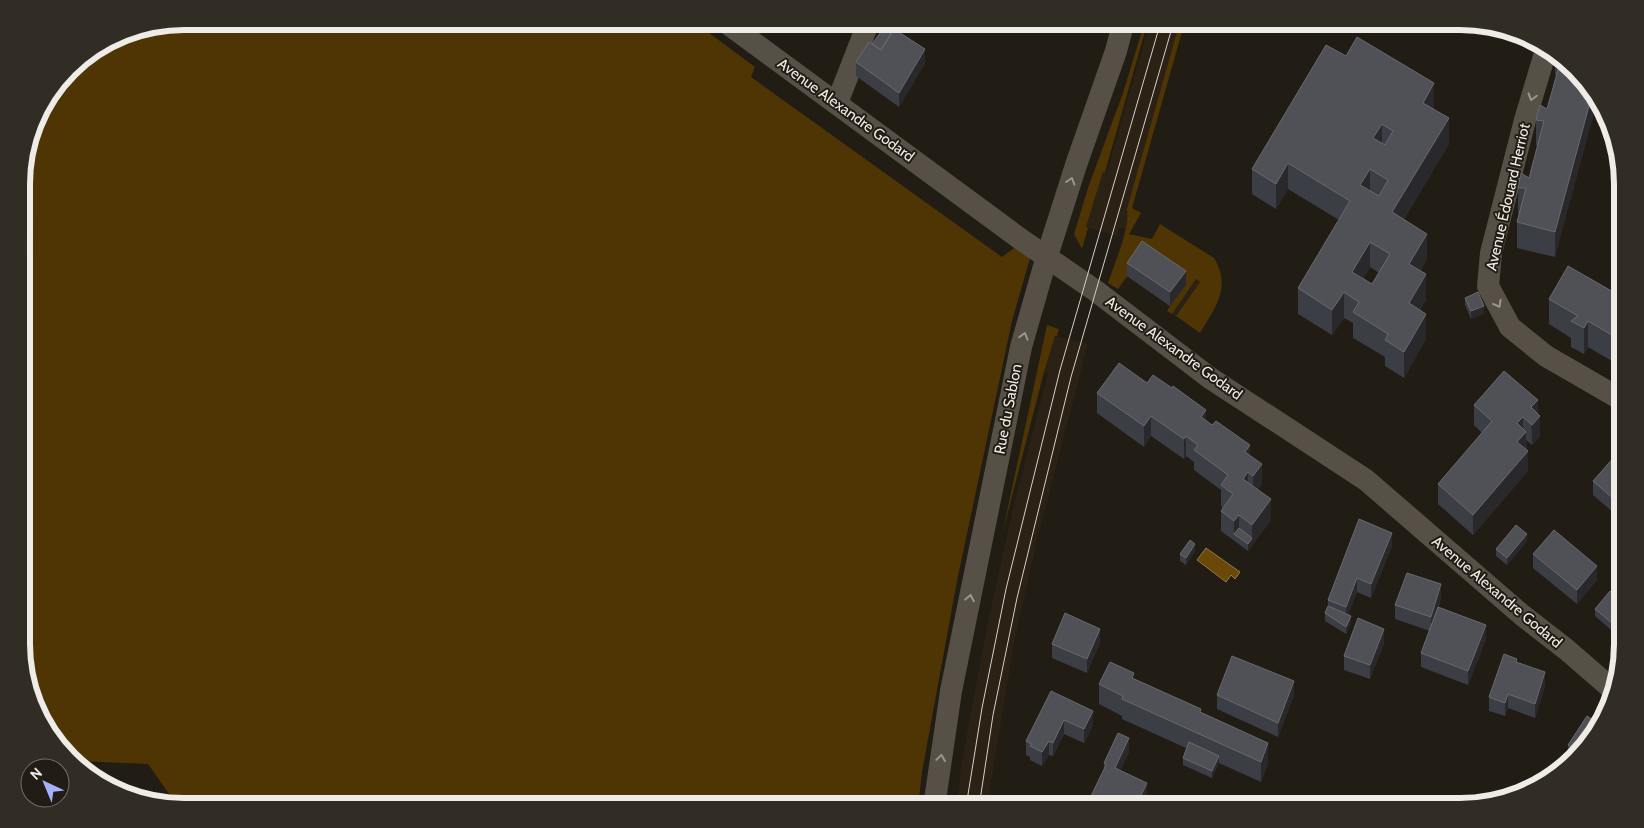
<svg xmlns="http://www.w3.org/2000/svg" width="1644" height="828" viewBox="0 0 1644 828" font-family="Cabin,sans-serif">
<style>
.built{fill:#2b2215}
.green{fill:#4f3503}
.water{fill:#6a4807;stroke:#92794a}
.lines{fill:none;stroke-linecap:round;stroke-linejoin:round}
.street{stroke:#565047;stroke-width:22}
.tram{stroke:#d4d0ca;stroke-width:1}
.wall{fill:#3c3e46;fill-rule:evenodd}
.shaded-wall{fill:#29292b}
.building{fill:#505157;stroke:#69696e;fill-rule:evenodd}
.oneway{stroke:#9b968f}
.labels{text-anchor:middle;stroke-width:4;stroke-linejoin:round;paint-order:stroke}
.street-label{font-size:15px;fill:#efebe6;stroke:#211c14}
.rim{fill:none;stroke:#efebe6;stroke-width:6}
</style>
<rect width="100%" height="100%" fill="#211c14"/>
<path class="built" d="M1150 21H1185L1132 208 1141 213 1129 235 1200 282 1176 316 1167 311 1170 306 1128 277 1118 289 1108 283 1125 229 1120 227 1117 236 1086 227 1103 171 1107 172Z
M1055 336 1088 344 1037 540 1015 638 987 807H957L961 766 989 616 1016 496 1048 374 1044 372Z"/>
<path class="green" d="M184 21H693L755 67 751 77 1002 257 1014 248 1030 258 1012 321 957 581 922 772 918 807H184L177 805 148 764 77 761 55 743 23 666 22 173 38 112 76 62 122 34Z
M1145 21H1148L1105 172H1103L1086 227 1088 228 1082 249 1074 234 1089 185 1123 93Z
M1180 21H1185L1132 208 1141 213 1129 234 1152 239 1160 224 1214 258C1232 287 1215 308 1200 333L1176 316 1200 282 1196 279 1172 314 1167 311 1170 306 1127 276 1118 289 1108 283C1115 262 1130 231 1127 209Z
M1047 325 1059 329 1057 336H1055L1044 372 1002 535Z"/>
<path class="water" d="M1206 548 1240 572 1235 579 1231 575 1226 582 1197 560Z"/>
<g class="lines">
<path class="street" d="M724 21 1019 238 1096 291 1210 378 1366 480 1522 615 1567 650 1612 689
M1546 50 1525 120 1491 253 1488 286 1510 327 1546 356 1622 400
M837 103 869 21
M934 807 951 691 1021 347 1047 256 1076 165 1116 51 1124 21"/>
<path class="tram" d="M966 807 982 708 1006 589 1060 370 1161 21
M979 807 993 715 1017 598 1071 377 1174 21"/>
</g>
<path class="wall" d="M871 21H886L883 29 925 63 899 107 856 76V62L872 44 881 32 871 28Z
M931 21H948L944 29Z
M1326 45 1434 109 1449 144 1404 219 1427 259 1420 271 1426 300 1420 310 1426 339 1404 378 1385 366V357L1353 338V323L1344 318 1332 335 1298 314V288L1339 220 1288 189 1276 209 1252 194V169ZM1370 267 1379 273 1372 284 1363 279Z
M1555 58 1595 93 1555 257 1517 248V222L1519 213H1518V188L1529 178 1538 146 1536 145V120L1547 109 1556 76 1555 75Z
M1127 263 1186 285 1170 306 1127 276Z
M1622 297V367L1588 347 1584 354 1571 347V338L1549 324V299Z
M1465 298 1484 313 1471 319 1465 305Z
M1147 383 1206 420 1250 455 1262 484 1258 490 1271 520 1248 551 1221 531V511L1223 508 1221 506V490L1194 470V462L1186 456 1184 459 1151 436 1144 447 1097 413V393Z
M1474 405 1538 413 1540 436 1532 445 1526 440 1528 471 1473 535 1438 504V484L1482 433 1474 425Z
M1622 462V520L1593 495V481Z
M1527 541 1507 565 1496 556V549Z
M1392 546 1371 598 1357 592 1348 614 1351 623 1346 634 1325 621V613L1328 606V600Z
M1195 551 1186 565 1180 561V554Z
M1533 554 1597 580 1577 604 1533 568Z
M1441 598 1438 610 1486 639 1468 685 1421 667V653L1430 631 1395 619V605Z
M1623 602 1618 636 1595 616V609Z
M1100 643 1087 673 1052 658V644Z
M1384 643 1370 679 1344 670V656Z
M1517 662 1545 686 1535 718 1508 708 1505 716 1489 711V697Z
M1134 679 1201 713 1268 763 1261 782 1219 763 1212 778 1183 765V758L1186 748 1122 719V716L1099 704V684Z
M1051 691 1093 725 1084 743 1064 734 1053 756 1049 755 1042 766 1030 760V757L1026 755V741Z
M1217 695H1294L1278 737 1217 709Z
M1599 724 1568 759V745Z
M1129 752 1120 771 1147 797 1142 806 1091 807V796L1104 770V763Z"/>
<path class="shaded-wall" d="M883 21H886L882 32V25Z
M944 21H948L944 29Z
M925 49V63L899 107V93Z
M1434 83V109L1423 128V103Z
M1593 91 1595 93 1598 99 1555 257V232Z
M1449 118V144L1392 238V212Z
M1382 124V149L1373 138Z
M1288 163V189L1276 209V184Z
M1370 169V195L1360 185Z
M1427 234V259L1409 289V264Z
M1370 242V267L1352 297V272Z
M1186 271V285L1170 306V292Z
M1426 274V300L1409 329V303Z
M1344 292V318L1332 335V310Z
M1484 306V313L1471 319V311Z
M1426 314V339L1404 378V352Z
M1588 321V347L1584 354V328Z
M1538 400V418L1540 416V436L1532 445 1531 407Z
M1206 410V430L1201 417Z
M1151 416V436L1144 447V426Z
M1523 417V435L1526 432V452L1517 462V423Z
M1186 436V456L1184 459V439Z
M1250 445V465L1245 452Z
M1528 451V471L1473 535V515Z
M1262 464V484L1249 503 1253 489V476Z
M1248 472V493L1243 479Z
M1271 499V520L1248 551V544L1252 538V525Z
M1239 515V535L1234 534V521Z
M1392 533V546L1371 598V584Z
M1527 534V541L1507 565V558Z
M1195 544V551L1186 565V558Z
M1597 566V580L1577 604V590Z
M1357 578V592L1346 621V607Z
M1441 584V598L1431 631V617Z
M1351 616V623L1346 634V627Z
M1623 624V631L1618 636V628Z
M1486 625V639L1468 685V671Z
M1100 629V643L1087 673V659Z
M1384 629V643L1370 679V665Z
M1545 672V686L1535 718V704Z
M1294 681V695L1278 737V723Z
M1508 694V708L1505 716V703Z
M1093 711V725L1084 743V729Z
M1064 720V734L1053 756V743Z
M1129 738V752L1115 782V768Z
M1049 741V755L1042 766V752Z
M1268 743V763L1261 782V762Z
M1219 756V763L1212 778V771Z
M1147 783V797L1142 806H1136Z"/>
<path class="building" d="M874 21H883L882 25Z
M883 29 891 34 881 50 872 44Z
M894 29 925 49 899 93 856 62 869 42 881 50Z
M1357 37 1434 83 1423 103 1449 118 1392 212 1427 234 1409 264 1426 274 1409 303 1426 314 1404 352 1385 340 1388 334 1353 312 1359 302 1344 292 1332 310 1298 288 1350 201 1288 163 1276 184 1252 169 1326 45 1346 56ZM1382 124 1393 131 1385 145 1373 138ZM1370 169 1388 180 1379 196 1360 185ZM1370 242 1390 254 1372 284 1352 272Z
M1560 63 1593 91 1555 232 1517 222 1526 188H1518L1521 173 1529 178 1544 121 1536 120 1540 105 1547 109Z
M1142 241 1186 271 1170 292 1127 263Z
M1568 266 1622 297V341L1588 321 1584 328 1571 321 1578 316 1549 299Z
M1478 292 1484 306 1471 311 1465 298Z
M1119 363 1147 383 1153 375 1172 388 1173 386 1206 410 1201 417 1212 425 1216 421 1250 445 1245 452 1262 464 1253 476 1248 472 1243 479 1271 499 1252 525 1239 515 1234 521 1221 511 1233 494 1221 485 1228 475 1194 450 1198 445 1186 436 1184 439 1151 416 1144 426 1097 393Z
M1504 371 1538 400 1531 407 1540 416 1532 425 1523 417 1517 423 1526 432 1517 442 1528 451 1473 515 1438 484 1492 421 1474 405Z
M1615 456 1622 462V506L1593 481Z
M1359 519 1392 533 1371 584 1357 578 1346 607 1328 600Z
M1516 525 1527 534 1507 558 1496 549Z
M1239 528 1252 538 1248 544 1234 534Z
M1554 530 1597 566 1577 590 1533 554Z
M1190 540 1195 544 1186 558 1180 554Z
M1407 573 1441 584 1431 617 1395 605Z
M1610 591 1623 602V624L1618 628 1595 609Z
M1328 606 1351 616 1346 627 1325 613Z
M1438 607 1486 625 1468 671 1421 653Z
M1065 613 1100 629 1087 659 1052 644Z
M1358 618 1384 629 1370 665 1344 656Z
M1504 654 1517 659 1516 662 1545 672 1535 704 1508 694 1505 703 1489 697Z
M1232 656 1294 681 1278 723 1217 695Z
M1110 662 1134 673 1132 678 1201 709 1200 712 1268 743 1261 762 1122 699 1123 696 1099 684Z
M1051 691 1093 711 1084 729 1064 720 1053 743 1049 741 1042 752 1030 746 1032 744 1026 741Z
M1587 716 1599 724 1576 750 1568 745Z
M1118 733 1129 738 1115 768 1147 783 1136 806 1113 807 1091 796 1106 765 1104 763Z
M1189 742 1219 756 1212 771 1183 758Z"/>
<defs><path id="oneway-chevron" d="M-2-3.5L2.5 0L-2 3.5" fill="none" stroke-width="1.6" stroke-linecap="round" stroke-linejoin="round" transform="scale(1.25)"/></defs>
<g class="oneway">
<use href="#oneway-chevron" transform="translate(1532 97) rotate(106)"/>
<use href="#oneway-chevron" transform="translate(1071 181) rotate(-72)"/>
<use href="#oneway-chevron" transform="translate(1498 304) rotate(61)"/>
<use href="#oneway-chevron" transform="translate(1024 336) rotate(-74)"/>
<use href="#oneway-chevron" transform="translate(970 598) rotate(-79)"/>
<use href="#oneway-chevron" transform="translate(941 758) rotate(-82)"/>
</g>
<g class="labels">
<g class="street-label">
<text transform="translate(846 110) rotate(36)" y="5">Avenue Alexandre Godard</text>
<text transform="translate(1508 197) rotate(-77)" y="5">Avenue Édouard Herriot</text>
<text transform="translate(1174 348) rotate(36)" y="5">Avenue Alexandre Godard</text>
<text transform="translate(1008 409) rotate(-79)" y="5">Rue du Sablon</text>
<text transform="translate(1497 592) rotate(40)" y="5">Avenue Alexandre Godard</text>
</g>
</g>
<path d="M0 0H1644V828H0ZM184 30H1460A154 154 0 0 1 1614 184V644A154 154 0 0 1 1460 798H184A154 154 0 0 1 30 644V184A154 154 0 0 1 184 30Z" fill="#312d25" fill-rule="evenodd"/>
<path class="rim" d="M184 30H1460A154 154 0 0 1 1614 184V644A154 154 0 0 1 1460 798H184A154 154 0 0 1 30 644V184A154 154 0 0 1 184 30Z"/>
<g transform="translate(45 783) rotate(316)"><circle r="24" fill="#211c14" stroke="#736f68"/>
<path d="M0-4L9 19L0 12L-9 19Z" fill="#a5b1fc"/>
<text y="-8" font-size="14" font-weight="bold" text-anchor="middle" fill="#efebe6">N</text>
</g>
</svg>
